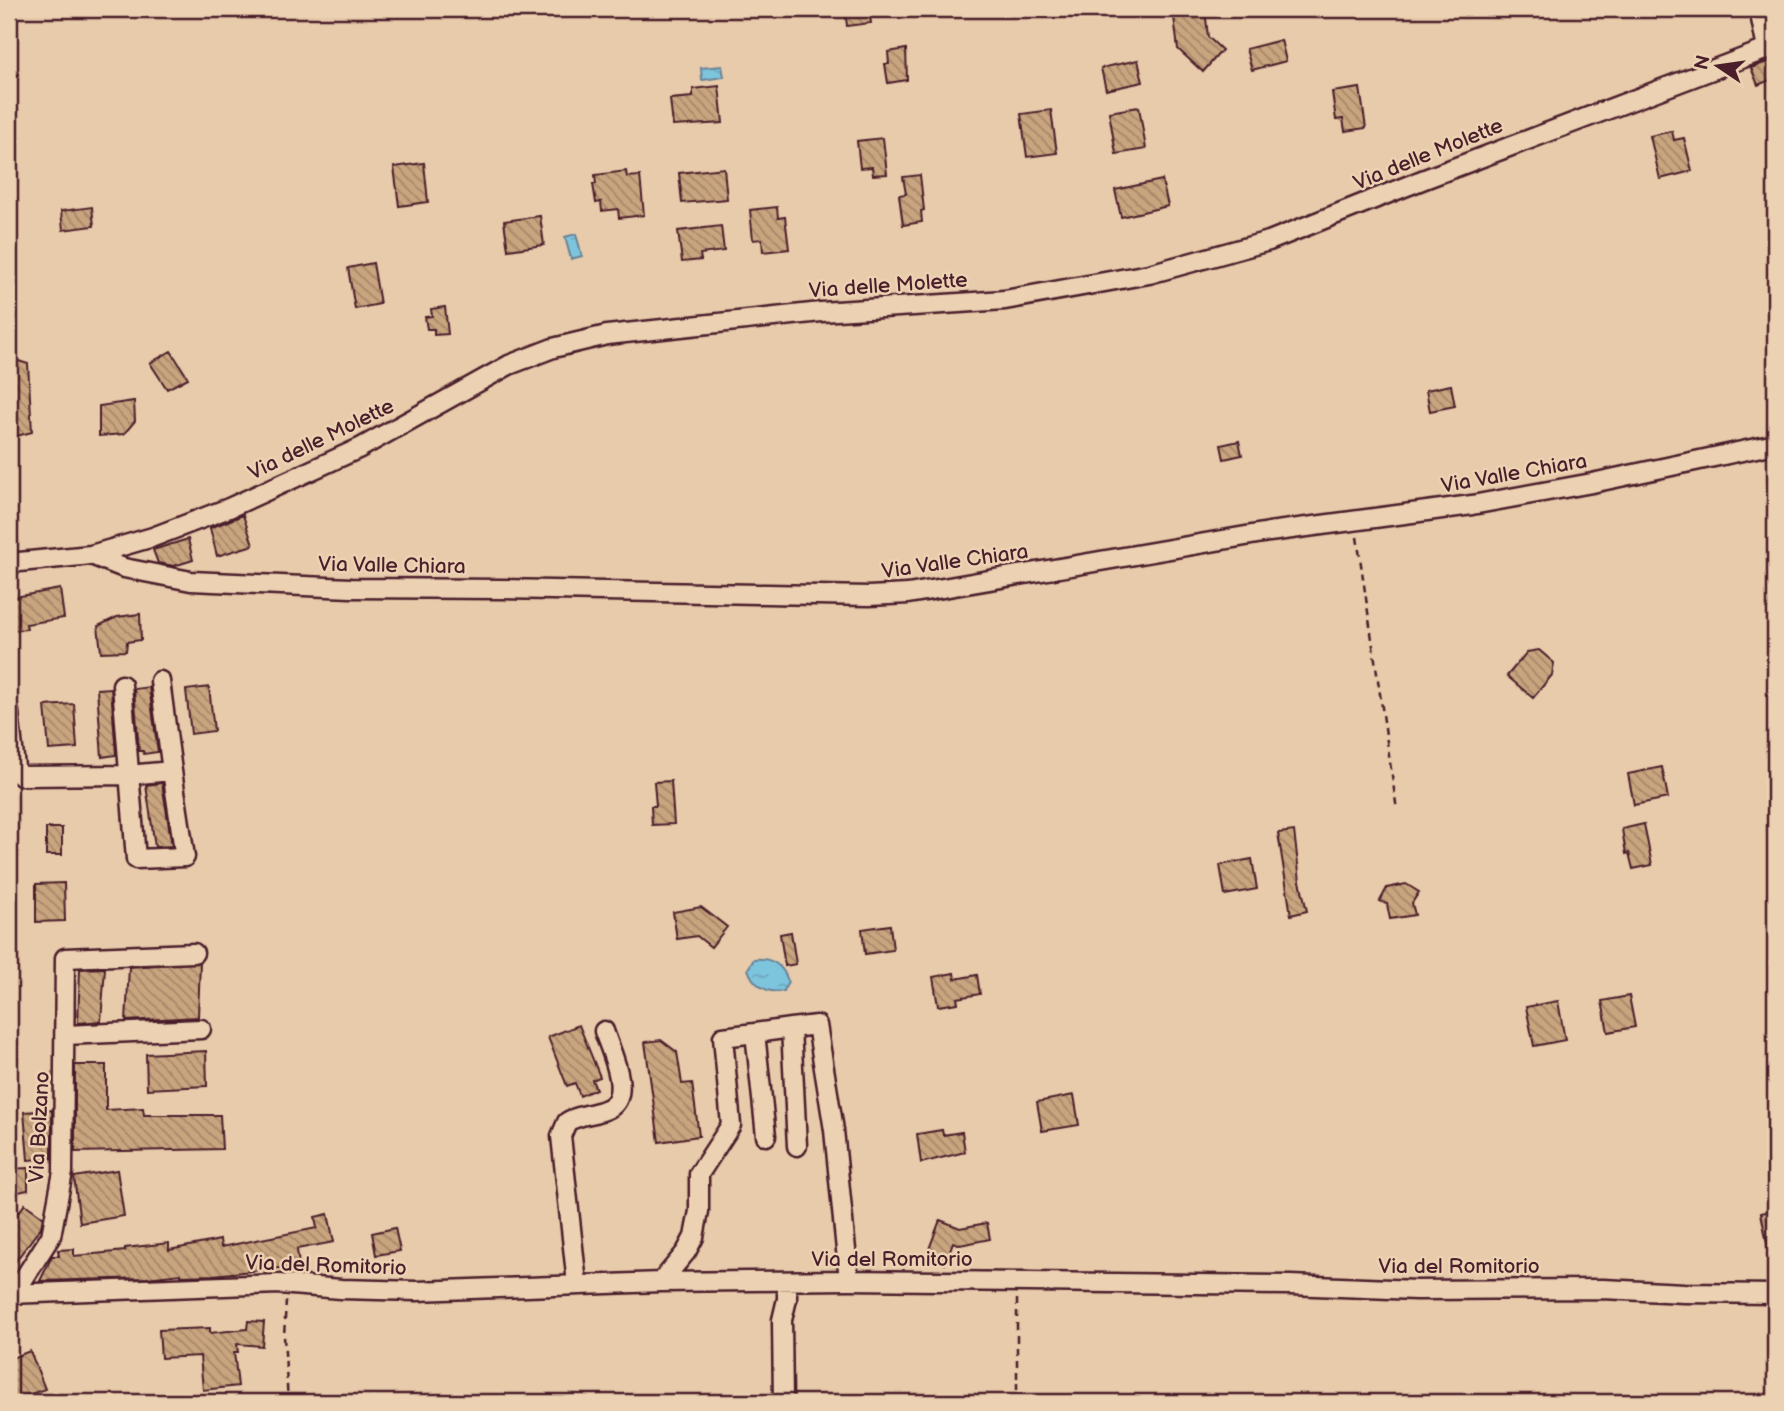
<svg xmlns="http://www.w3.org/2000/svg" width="1784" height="1411" viewBox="0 0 1784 1411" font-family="'Balsamiq Sans',sans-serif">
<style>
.water{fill:url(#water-ripples);stroke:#698296;stroke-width:2}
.building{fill:url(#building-back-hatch);stroke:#4a1f2b;stroke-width:2}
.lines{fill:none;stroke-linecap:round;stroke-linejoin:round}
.minor-casing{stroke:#4a1f2b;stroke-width:23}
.path{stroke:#4a1f2b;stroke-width:2.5;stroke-dasharray:7 5;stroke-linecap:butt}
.minor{stroke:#ecd2b3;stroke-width:18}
.labels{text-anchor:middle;stroke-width:5;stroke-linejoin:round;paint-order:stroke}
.street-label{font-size:21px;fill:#4a1f2b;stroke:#ecd2b3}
</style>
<defs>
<pattern id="water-ripples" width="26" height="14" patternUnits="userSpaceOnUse" patternTransform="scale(1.75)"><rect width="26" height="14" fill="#7dc4dd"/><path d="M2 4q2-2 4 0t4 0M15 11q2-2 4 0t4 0" fill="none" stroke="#6ea8be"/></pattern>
<pattern id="building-back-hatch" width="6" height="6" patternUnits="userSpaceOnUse" patternTransform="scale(1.75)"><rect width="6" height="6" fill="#c9a57f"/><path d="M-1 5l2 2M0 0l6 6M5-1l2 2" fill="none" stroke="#a58668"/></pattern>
</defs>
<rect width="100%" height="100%" fill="#e7cbaa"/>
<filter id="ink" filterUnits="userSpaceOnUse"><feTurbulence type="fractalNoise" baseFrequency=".0143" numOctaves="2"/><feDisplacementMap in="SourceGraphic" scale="14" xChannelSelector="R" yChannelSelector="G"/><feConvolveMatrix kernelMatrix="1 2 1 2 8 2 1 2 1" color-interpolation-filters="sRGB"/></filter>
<g filter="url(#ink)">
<path class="water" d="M722 66 724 77 702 80 701 68Z
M576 234 582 256 571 259 565 237Z
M754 959C771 957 783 965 788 981L784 991C767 994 753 985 748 969Z"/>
<path class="building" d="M845 9H869L871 23 847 26Z
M1173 9H1205L1208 37 1222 50 1203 72 1178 49Z
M1281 40 1286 61 1252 70 1246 49Z
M906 49 907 80 888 83 885 64H889L888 52Z
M1775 59V78L1758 85 1751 68Z
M1138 60 1143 82 1106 90 1101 68Z
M719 86 723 123 673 126 670 99 693 97V89Z
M1360 88 1366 128 1345 131 1343 119 1336 120 1332 92Z
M1139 107 1146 149 1116 154 1109 112Z
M1051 110 1057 153 1027 157 1021 114Z
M1672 131 1674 140 1684 138 1692 171 1660 179 1650 136Z
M883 138 887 174 873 175 872 167 860 168 857 141Z
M424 163 428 202 399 206 394 167Z
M724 168 727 199 682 203 679 173Z
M626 171 627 177 640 176 644 215 619 218 618 209 602 211 601 202 596 203 593 184H596L595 175Z
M920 175 924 210 921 211 922 222 903 225 899 195 906 194 903 177Z
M1162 180 1168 206 1121 217 1115 190Z
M92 207 94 226 63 230 61 211Z
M777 207 778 218 785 217 789 249 763 252 762 239 753 240 750 210Z
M540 216 544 245 508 250 504 221Z
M721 226 724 251 700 254 701 260 682 262 678 231Z
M373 263 380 304 355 309 348 268Z
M445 307 448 334 434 335V329H427L425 317 432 316 431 309Z
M171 351 188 378 167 389 150 363Z
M9 358 28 364 32 432 9 438Z
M1451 385 1455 406 1430 411 1426 390Z
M134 401 135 421 124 434 99 436V406Z
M1239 441 1242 455 1224 459 1221 445Z
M243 515 253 545 217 556 210 528Z
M188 539 193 560 174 566 158 563 153 550Z
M60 589 64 618 26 624 27 629 11 631 9 598Z
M140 614 141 640 127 642 126 651 101 652 98 626 117 617Z
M1539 650 1554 663 1552 675 1533 698 1507 676 1527 652Z
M149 687 158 752 144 754 143 751H139L134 689Z
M209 687 214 731 191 734 186 690Z
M111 688 116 755 102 757 97 689Z
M74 704 77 748 49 750 45 706Z
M1662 767 1668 798 1634 805 1628 774Z
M671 781 674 824 652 825 651 806H656L654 782Z
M162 783 172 846 155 847 146 785Z
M1644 824 1652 865 1633 869 1629 853 1626 854 1622 829Z
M46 828H62V855H46Z
M1294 831 1300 881 1307 911 1291 915 1278 833Z
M1252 859 1257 889 1225 895 1220 865Z
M64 883 65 921 36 922V884Z
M1406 884 1419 892 1412 903 1415 915 1390 919 1387 904 1380 901 1387 888Z
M701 907 727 927 711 947 697 936 677 939 673 912Z
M890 925 893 950 865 954 862 929Z
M791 932 796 964 785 966 780 934Z
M200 962 198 1017 126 1021 129 967Z
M105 968 101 1021 78 1023 80 969Z
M954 973 955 979 977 975 980 994 957 998 958 1003 938 1006 933 977Z
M1629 996 1635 1027 1608 1032 1602 1001Z
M1558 1001 1565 1040 1534 1046 1526 1007Z
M579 1025 600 1077 592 1080 596 1089 580 1096 575 1083 567 1086 548 1037Z
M661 1040 677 1052 682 1084 692 1083 699 1136 659 1142 645 1042Z
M206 1051 207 1086 147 1089 146 1054Z
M75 1065H106V1110L143 1108 144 1115H220L222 1149 75 1152Z
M1074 1095 1079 1125 1042 1131 1037 1102Z
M52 1110V1158L28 1160 24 1112Z
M942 1130 943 1135 962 1132 965 1152 921 1163 917 1134Z
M28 1168V1190L9 1194V1169Z
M117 1170 124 1216 80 1223 74 1177Z
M25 1204 43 1217 41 1227 9 1270V1225Z
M1775 1210V1253H1769L1761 1213Z
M328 1214 334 1242 297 1249 299 1266 213 1275 181 1276V1274L146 1278 40 1281 52 1256H59L58 1250 74 1249V1256L125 1251V1248L169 1243V1250L220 1240 221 1247 317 1228 315 1217Z
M940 1220 960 1228 987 1223 990 1239 960 1245 953 1242 945 1264 926 1257Z
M395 1228 400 1251 376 1255 372 1233Z
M248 1321 264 1322 262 1346 237 1344 238 1352H234L238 1386 203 1390 200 1356 161 1358 159 1330 210 1328V1333L247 1329Z
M30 1351 45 1389 9 1402V1359Z"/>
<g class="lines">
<g class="minor-casing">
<path id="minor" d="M1759 9 1767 49
M91 555 124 568 191 581 351 588 501 589 869 596 908 594 1269 532 1472 505 1592 483 1775 444
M9 563 91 555 153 537 229 508 360 448 509 365 553 348 607 335 821 312 1005 300 1149 274 1269 241 1422 180 1775 46
M122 685 136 859 185 857 172 771
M9 712 15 767 16 772 21 776 128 775 172 771 160 681
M755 1033 791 1028
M65 1035 201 1029
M797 1146 791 1028 817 1025 834 1130 849 1280
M661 1282 686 1252 694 1237 699 1211V1174L731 1125 723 1037 755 1033 766 1136
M577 1284 561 1136 567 1122C579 1114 596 1115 609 1108 633 1095 610 1050 604 1031
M9 1294 279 1284 341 1289 417 1291 661 1282 849 1280 1290 1285 1416 1290 1603 1289 1684 1293 1775 1294
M14 1294 51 1236 63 1172 65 958 194 953
M783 1402 782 1320 787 1299V1281"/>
</g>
<path class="path" d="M1357 537 1397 810
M286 1301 284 1336 288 1402
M1017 1402V1297"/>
<use href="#minor" class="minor"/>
</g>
</g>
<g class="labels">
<g class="street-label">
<text transform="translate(1428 154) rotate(-22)" y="7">Via delle Molette</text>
<text transform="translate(888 285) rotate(-4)" y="7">Via delle Molette</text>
<text transform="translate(321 439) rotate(-26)" y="7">Via delle Molette</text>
<text transform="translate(1514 473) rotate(-10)" y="7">Via Valle Chiara</text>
<text transform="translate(955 561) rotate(-8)" y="7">Via Valle Chiara</text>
<text transform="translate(392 565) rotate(1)" y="7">Via Valle Chiara</text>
<text transform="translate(39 1127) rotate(-87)" y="7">Via Bolzano</text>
<text x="892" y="1266">Via del Romitorio</text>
<text transform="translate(326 1265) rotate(2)" y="7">Via del Romitorio</text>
<text x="1459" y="1273">Via del Romitorio</text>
</g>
</g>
<rect width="1784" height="1411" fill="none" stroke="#ecd2b3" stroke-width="35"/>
<rect x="18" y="18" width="1749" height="1376" fill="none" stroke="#4a1f2b" stroke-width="2.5" filter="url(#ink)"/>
<g transform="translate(1718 66) rotate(283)" stroke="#ecd2b3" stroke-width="5" paint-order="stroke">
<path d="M0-5L12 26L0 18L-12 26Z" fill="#4a1f2b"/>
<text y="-10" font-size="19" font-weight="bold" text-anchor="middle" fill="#4a1f2b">N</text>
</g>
</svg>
